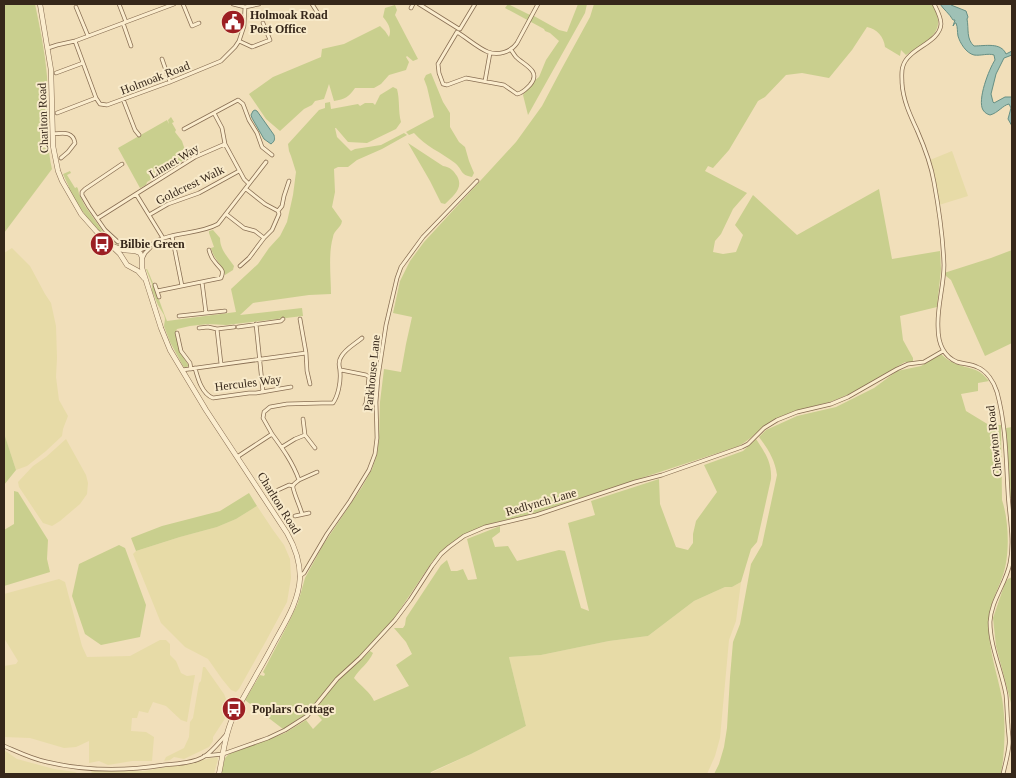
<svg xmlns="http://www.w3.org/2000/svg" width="1016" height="778" viewBox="0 0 1016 778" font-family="'Times New Roman',serif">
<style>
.farmland{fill:#e7dba7}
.green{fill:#c9cf8e}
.water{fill:#9fc1b6;stroke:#668f84}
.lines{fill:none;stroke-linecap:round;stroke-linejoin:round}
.minor-casing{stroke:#886e53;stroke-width:4.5}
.tertiary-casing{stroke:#886e53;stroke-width:5.5}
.minor{stroke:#fbedce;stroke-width:3}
.tertiary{stroke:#fbedce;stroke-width:4.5}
.labels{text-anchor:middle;stroke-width:4;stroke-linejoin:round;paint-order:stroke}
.poi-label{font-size:12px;font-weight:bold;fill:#36271a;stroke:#f8eaca;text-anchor:start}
.street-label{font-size:12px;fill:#36271a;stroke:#f8eaca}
</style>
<rect width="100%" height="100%" fill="#f1dfba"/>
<path class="farmland" d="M952 151 968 196 939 205 933 167 930 160Z
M12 248 30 266 45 294 51 303 56 326 57 358 56 377 59 400 68 416 63 429 62 436 46 451 27 466 16 470 4 433V253Z
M66 439 86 475 88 483 87 494 80 504 60 521 52 526 43 523 19 487 18 482 33 466 46 457Z
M257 506 273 530 284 545 290 559 291 578 287 602 266 641 239 689 236 692 231 690 222 679 208 659 185 647 161 623 133 554 136 551 180 537 217 527 236 519Z
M59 579 65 582 82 646 87 657 130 656 160 640H166L170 644V655L176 661 181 673 187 676 195 675 187 722 181 720 166 706 153 702 148 713 139 711 137 718H132L131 731 146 732 154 737 152 761H132L108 765 99 761 89 763V741L76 747 64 748 30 738 4 737V666L16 664 18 661 4 638V594Z
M741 582 736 621 729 640 720 738 715 756 707 774H430L431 773 471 754 526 726 509 657 541 655 609 641 648 636 694 601 725 587H732Z
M203 667H205L224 694 228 704V714L213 737V741L209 747 184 759 174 757 170 760 164 761 166 757 184 748 189 737 190 722 193 718 199 683 201 681Z
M4 750 17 759 54 769 75 772 79 774H4V759L5 758 4 755Z
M217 757 218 759 214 774H92L91 771H144L183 764Z"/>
<path class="green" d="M5 4H35C40 28 45 52 47 76 49 108 45 138 52 169L4 233V5Z
M508 4 528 14 534 16 559 30 567 32 578 4H587L585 13 528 115 523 95C527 90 535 79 539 77L546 60 559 41 550 33 545 31 544 29 505 8Z
M594 4H933C935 9 937 14 938 20 940 37 918 46 906 55L901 50 900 56 885 47C884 37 877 29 867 27L852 50 829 78 802 73 786 75 765 97 758 101 729 150 713 168 708 166 705 171 747 193 733 209 721 234 715 241 713 252 723 254 736 252 743 235 735 225 753 195 797 235 879 189 892 259 940 251 941 269 937 307 900 316 903 340 913 358V362H905C883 375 860 391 835 400 815 407 795 409 776 419 762 426 753 438 739 446L535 513 489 524 470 532 454 541 446 547 432 562 393 620 358 658 336 678 306 714 283 729 245 700 260 675 264 676 265 674 263 672 288 624 298 603 305 578 323 545 362 487 372 469 377 454 379 438 380 402 384 369 401 372 406 344 412 317 393 313 400 281 410 261 424 242 516 142 542 106 561 70 590 17Z
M395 5 397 10 395 15 418 59 413 61 407 56 406 57 409 62 406 70 389 75 381 84 374 88H355C349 97 345 99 334 101L329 84 324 99 315 101 312 105 304 109 280 131 266 119 249 94 273 77 321 57 322 49 344 44 380 26 385 31 389 37C392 29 388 23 383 17L385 8Z
M431 73 443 102 450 113V127L459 142 465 147 469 161 474 173 472 177C460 175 463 170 455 163 441 152 426 147 414 133L409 135 406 132 434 117 427 87 424 79 426 75Z
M393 87 397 89C400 100 398 111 401 122L396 129 367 143 348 142 336 128H335L337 137 351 151 355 149 381 145 404 133 407 135 382 149 357 160 348 167H338L334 169 335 192 332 207 342 221C341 228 334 230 333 237 328 254 331 277 331 294L309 295 253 303 240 315 302 308 303 316 226 325 208 324 190 326 177 329 175 333 180 352 189 366 185 368 183 366 170 342 164 326 165 319 164 315 158 305 152 291V284L146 269H147C155 286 160 304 167 321L236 312 231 289 258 264 269 248 280 236 287 222 293 195 296 172 291 156 289 151 288 144 319 110 325 108V103L330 102 331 109 358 104 360 106 365 103H373L375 105 380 95Z
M171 117 174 122 172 123 176 130 175 132 182 141 186 153 185 154 187 159 178 163 147 182 146 185 140 188 118 148 167 120 169 124 168 120Z
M408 143 443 166C450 167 453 170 457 176 464 188 453 196 445 204L441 203 430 181Z
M70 171 71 173 67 175 75 188 77 187 78 189 79 194 85 206 104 233 118 245C95 233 81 210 69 189V187L63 174Z
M213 230 220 238C220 250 228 257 234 266L233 270 225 275C222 264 214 260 211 248L214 247 209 233V231Z
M1012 250V343L985 356 951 280 946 276 944 273 991 258Z
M941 354C945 358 949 361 954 363 970 370 977 366 989 381L978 383V391L961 394 966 411 989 425H1001L1002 500C1009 521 1010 554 1003 575 998 590 990 603 989 619 987 646 997 672 1002 698 1006 721 1005 751 1001 774H714L719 764 724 747 727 728 730 677 733 642 740 624 751 564 762 545 777 475C775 460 768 449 759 437L766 430 797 416 836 407 874 388 897 371 921 366Z
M1012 427V498H1010L1006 428Z
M4 433 16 470 4 485Z
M756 439C765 453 772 462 771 479L757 542 751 549 741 582 732 587H725L694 601 648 636 609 641 541 655 509 657 526 726 471 754 431 772 430 774H221L225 758 229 754 285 733 306 720 313 729 322 720 315 712 312 713C327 689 349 670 370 651L373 653C369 663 359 669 354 678 360 685 371 693 374 701L409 686 396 665 412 654 406 642 394 628H403L405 625 406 618 441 565 447 560 451 571H457L463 569 468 580 477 579 467 539 500 526V532L492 538 495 547 508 546 517 561 559 550 565 551 581 608 589 611 568 523 595 515 591 501 659 479 660 504 676 547 688 550 693 543V534L696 521 717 492 704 465 743 451Z
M14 491 18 492 48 540 47 559 50 572 4 586V530L14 524Z
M249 493 257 506 236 519 217 527 180 537 136 551 131 538 162 526 220 511Z
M119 545 125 548 146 605 140 637 101 645 85 634 72 596 79 564Z
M1012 577V746L1011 703 996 646 993 618 1005 583 1008 579Z"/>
<path class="water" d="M940 4H951V5L966 11 968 17 967 19C969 29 966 39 974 46 985 46 1001 42 1006 54L1012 51V55L1004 58 996 74 991 94 993 102 994 103 1005 97H1012V126L1008 119 1011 108 1009 104C1003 105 998 113 990 115 987 114 985 113 983 110 977 100 989 69 995 60L994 55C988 53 981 56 974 55 966 53 960 43 958 36 957 31 958 28 956 23H955L953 26 955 20H953C949 13 944 10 940 4Z
M255 110 257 111 274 135C275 139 275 141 271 144L264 139 252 118 251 115 253 111Z"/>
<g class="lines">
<g class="minor-casing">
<path id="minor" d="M119 4 126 22
M183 4 192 26 199 23
M233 4 245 7 259 4
M312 4 319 15
M419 4 459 29
M934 4C937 10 941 17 941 24 940 43 908 48 903 66 901 71 902 77 902 83 903 100 910 115 917 130 924 146 931 164 934 182 939 209 943 237 944 265 944 286 937 306 938 327 938 342 943 356 957 362 963 364 971 364 977 367 987 371 994 382 997 392 1006 425 1006 458 1008 492 1009 515 1015 540 1010 563 1006 584 991 600 990 622 990 647 1002 671 1006 695 1007 705 1007 715 1008 725 1008 731 1010 739 1009 745 1008 755 1005 765 1003 774
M76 7 88 36
M411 8 413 4
M123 23 131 46
M460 29 475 4
M75 41 96 98 100 104 107 105 170 82 221 61 235 47 239 41 244 26 245 7
M239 41 252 47 270 40 263 23
M48 48 57 45 75 41 174 4
M511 50C512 51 515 56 516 57 524 65 542 71 530 85 526 89 523 93 517 94L504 85 466 78 447 85 443 84 439 73 438 64 457 32C467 38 478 48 488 52 498 56 511 52 517 43L538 4
M162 59 170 82
M56 73 83 63
M485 81 490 53
M123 99 135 130 139 135
M57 113 96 98
M214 113 222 128 225 144 244 179 249 184
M184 129 238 100 243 104 249 120 257 133 262 147 272 155
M53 134C63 133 73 131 75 143L68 152 61 158
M278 211 282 206 284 196 289 181
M226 214 244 228 255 231 264 238 272 230 279 214 278 211 265 204 246 189
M149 215 168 204 199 193 239 171
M98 218 136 194
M172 236 182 286
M163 238 136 194 195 157 225 144
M118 242 105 230 89 207 82 195V192L85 189 122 164
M136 251C147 250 154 241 164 238 181 232 202 233 218 224L266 162
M142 259 145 253 150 248
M240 266 249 258 264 238
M202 282 206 313
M155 285 159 297
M157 291 221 278C225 269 220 269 215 262 212 259 210 254 209 250
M179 316 225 311
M300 319 306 353 307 371 310 384
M256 324 263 392
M238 327 281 321 283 319
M199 328 208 327 217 329 234 327
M217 329 221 364
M177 333 181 351 190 363 191 369
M195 368C198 379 202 394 213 398L249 393H256L291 387
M182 370 306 353
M341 370 366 375 369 377 366 403 365 405
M303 419 305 435 315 448
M272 434C283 449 293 463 299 480 297 482 294 483 293 486 292 489 301 509 302 514
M282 447 295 439 305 435
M237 457 272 434 263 418 264 412 270 407 287 404 322 403H333C338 396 341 382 340 372 340 366 337 363 341 357 345 349 355 344 362 338
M299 480 317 472
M278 490 289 485 293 486
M295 516 309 513
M300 576 304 573 327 534 350 501 369 470 375 454 377 438 376 402 378 377 386 325 397 278 401 267 423 237 477 181
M4 746C18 752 32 759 47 762 85 771 126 771 164 765 177 764 194 763 205 756 213 751 220 741 227 734
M204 756 223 754 268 738 285 730 307 716 337 679 360 658 395 620 410 600 432 566 441 554 449 547 464 536 485 527 536 515 635 482 662 475 742 447 748 444 764 428 777 420 797 412 831 404 848 397 897 369 908 364 924 362 943 351"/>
</g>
<g class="tertiary-casing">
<path id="tertiary" d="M40 4 51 70 53 146 58 171 62 181 81 214 96 231 120 254 127 265 138 271 144 278
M110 245 123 250 135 251 140 253 142 257V268L161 328 170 350 206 410 287 533C295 547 300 561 300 577 299 601 286 621 275 641 262 666 247 690 234 715 225 733 223 755 219 774"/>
</g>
<use href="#minor" class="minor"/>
<use href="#tertiary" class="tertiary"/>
</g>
<defs>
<g id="civic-disc" transform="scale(1.25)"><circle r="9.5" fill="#9c1f23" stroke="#f8eaca"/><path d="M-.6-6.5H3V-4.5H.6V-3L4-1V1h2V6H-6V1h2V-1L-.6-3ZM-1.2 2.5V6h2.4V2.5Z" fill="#fff"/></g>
<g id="bus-disc" transform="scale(1.25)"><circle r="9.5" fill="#9c1f23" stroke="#f8eaca"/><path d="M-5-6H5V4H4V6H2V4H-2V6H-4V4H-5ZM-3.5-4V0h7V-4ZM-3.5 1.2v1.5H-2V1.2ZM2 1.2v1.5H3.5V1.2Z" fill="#fff"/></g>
</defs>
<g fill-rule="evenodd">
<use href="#civic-disc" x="233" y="22"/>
<use href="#bus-disc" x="102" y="244"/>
<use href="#bus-disc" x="234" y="709"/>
</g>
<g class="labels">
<g class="poi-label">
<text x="250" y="19">Holmoak Road<tspan x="250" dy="14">Post Office</tspan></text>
<text x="120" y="248">Bilbie Green</text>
<text x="252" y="713">Poplars Cottage</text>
</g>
<g class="street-label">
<text transform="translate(155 78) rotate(-21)" y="4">Holmoak Road</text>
<text transform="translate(43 118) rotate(-92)" y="4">Charlton Road</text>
<text transform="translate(174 161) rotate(-31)" y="4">Linnet Way</text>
<text transform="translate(190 185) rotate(-26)" y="4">Goldcrest Walk</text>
<text transform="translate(372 373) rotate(-84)" y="4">Parkhouse Lane</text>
<text transform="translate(248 383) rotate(-7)" y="4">Hercules Way</text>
<text transform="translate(994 441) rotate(-96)" y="4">Chewton Road</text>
<text transform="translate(541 502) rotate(-16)" y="4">Redlynch Lane</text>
<text transform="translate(279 503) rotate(58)" y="4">Charlton Road</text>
</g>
</g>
<rect width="1016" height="778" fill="none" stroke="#36271a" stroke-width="10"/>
</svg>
